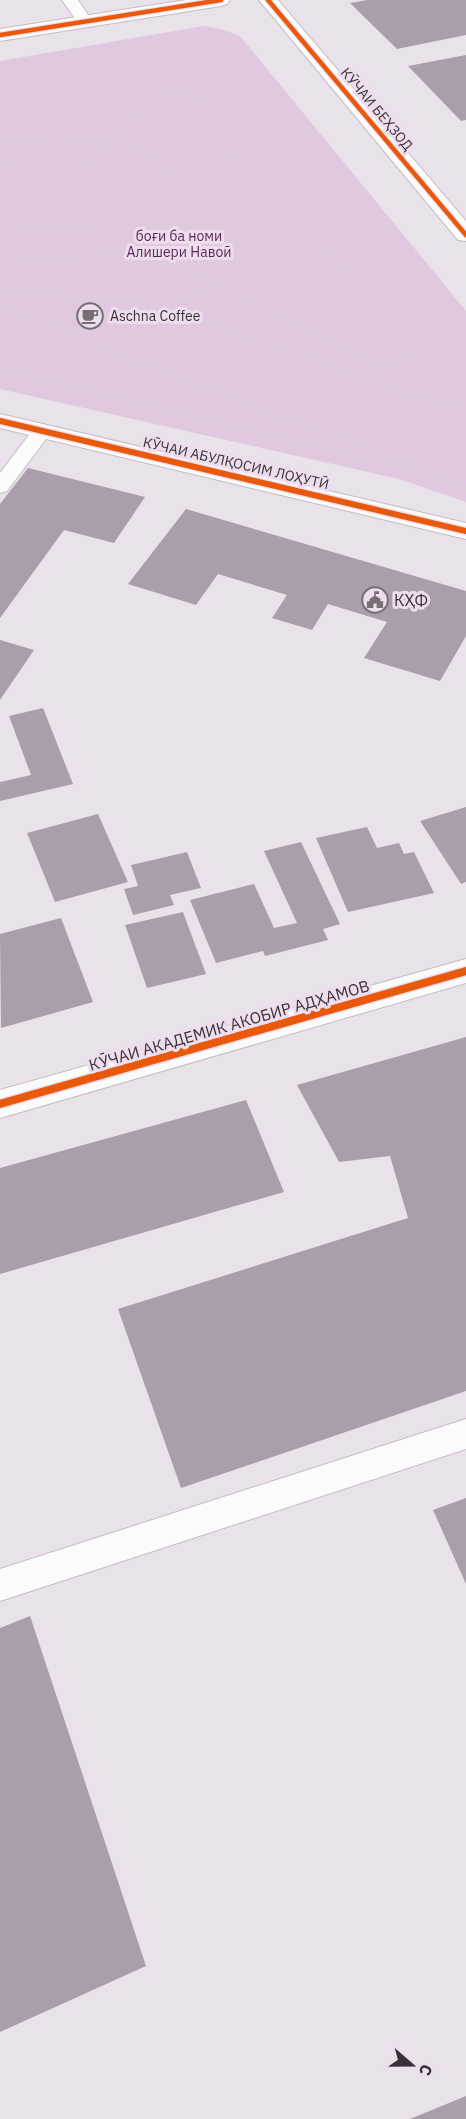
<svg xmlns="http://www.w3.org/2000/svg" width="466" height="2119" viewBox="0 0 466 2119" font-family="'IBM Plex Sans',sans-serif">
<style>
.green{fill:#e0c9de}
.building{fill:#a99ea9}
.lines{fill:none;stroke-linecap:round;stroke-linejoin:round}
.service-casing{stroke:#c2bdc2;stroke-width:2}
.minor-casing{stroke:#c2bdc2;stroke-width:2}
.tertiary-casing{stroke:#c2bdc2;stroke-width:2}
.path-far1{stroke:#d4d1d4;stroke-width:2;stroke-dasharray:1 3;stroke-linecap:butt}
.path{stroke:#d4d1d4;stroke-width:3;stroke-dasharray:1.5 4;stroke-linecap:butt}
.service{fill:#fcfbfc;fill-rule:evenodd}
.minor{fill:#fcfbfc;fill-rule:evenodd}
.tertiary{fill:#fcfbfc;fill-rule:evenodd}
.cycleway-far2-casing{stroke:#eedeed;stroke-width:7}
.cycleway-far1-casing{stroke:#eedeed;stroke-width:9}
.cycleway-casing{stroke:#eedeed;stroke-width:11}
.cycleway-far2{stroke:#e8590c;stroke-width:4.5}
.cycleway-far1{stroke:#e8590c;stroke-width:6}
.cycleway{stroke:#e8590c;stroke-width:8}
.labels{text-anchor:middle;stroke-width:6;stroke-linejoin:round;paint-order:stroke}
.far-street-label{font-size:14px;fill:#383238;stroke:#eedeed}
.far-park-label{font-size:14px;fill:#5c285a;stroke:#eedeed}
.far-poi-label{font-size:14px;fill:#383238;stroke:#eedeed;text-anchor:start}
.poi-label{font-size:16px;fill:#383238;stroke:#eedeed;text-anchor:start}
.street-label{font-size:16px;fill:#383238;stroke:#eedeed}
</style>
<rect width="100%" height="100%" fill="#eae2ea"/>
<path class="green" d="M204 26 224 30 240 36 466 311V502L399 479 0 389V61Z"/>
<path class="building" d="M367 0H466V35L397 49 350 3Z
M466 55V120L461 121 408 66Z
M28 468 145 497 114 543 64 530 0 618V504Z
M186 509 466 591V636L440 681 364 658 387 622 328 604 312 630 272 618 287 595 218 574 196 605 128 584Z
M0 640 34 650 0 700Z
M43 708 73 784 0 801V782L31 775 9 716Z
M466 807V882L461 884 420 821Z
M98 814 128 882 55 902 27 833Z
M367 827 377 848 399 843 404 854 414 852 434 893 348 912 316 838Z
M301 842 340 924 323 929 328 940 265 956 263 951 216 963 190 900 254 884 274 928 297 923 264 851Z
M187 852 201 888 170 895 174 905 133 915 124 889 138 886 131 865Z
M183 912 206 974 147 988 125 925Z
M61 918 93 1002 1 1028 0 934Z
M466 1037V1391L181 1488 118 1309 408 1218 390 1156 339 1162 297 1085Z
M246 1100 284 1192 0 1274V1168Z
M466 1498V1584L433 1510Z
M30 1616 146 1966 0 2032V1628Z
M466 2096V2119H410Z"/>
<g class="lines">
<g class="service-casing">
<path id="service" d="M62 0H78L92 21 89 24H79Z
M42 425 49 427 52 431 7 491 0 493V473L35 427Z
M466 1419V1449L0 1601V1569Z"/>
</g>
<g class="minor-casing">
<path id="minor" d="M466 959V983L0 1118V1090Z"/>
</g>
<g class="tertiary-casing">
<path id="tertiary" d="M186 0H230L227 4 221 6 0 41V29Z
M259 0H278L466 221V241L458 240Z
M0 414 466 523V539L0 428Z"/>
</g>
<path class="path-far1" d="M165 90 215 103 226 134 250 176 278 209 359 283 409 339 405 354 398 358
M0 141C42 134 156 127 170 182 173 193 173 206 166 217 137 261 47 264 0 258
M85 163 165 90 212 42 198 37
M0 168C33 156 71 153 102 172 109 176 117 185 116 194 112 238 30 234 0 226
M166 172 238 155
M128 244 366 358
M0 291 139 301 309 358
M0 304 130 358
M161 308 215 287"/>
<path class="path" d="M126 357 466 486
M304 357 466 411
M363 357 383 366
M0 369 344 452 466 490
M366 377 401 357"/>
<use href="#service" class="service"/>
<use href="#minor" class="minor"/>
<use href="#tertiary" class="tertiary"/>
<g class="cycleway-far2-casing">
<path id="cycleway-far2" d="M268 0 466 235
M0 35 221 0"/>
</g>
<g class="cycleway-far1-casing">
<path id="cycleway-far1" d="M0 421 466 531"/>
</g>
<g class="cycleway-casing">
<path id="cycleway" d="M0 1104 466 971"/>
</g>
<use href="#cycleway-far2" class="cycleway-far2"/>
<use href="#cycleway-far1" class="cycleway-far1"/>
<use href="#cycleway" class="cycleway"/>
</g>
<defs>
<g id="cafe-ring" transform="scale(1.35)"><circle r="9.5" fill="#eedeed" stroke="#767076" stroke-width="1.5"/><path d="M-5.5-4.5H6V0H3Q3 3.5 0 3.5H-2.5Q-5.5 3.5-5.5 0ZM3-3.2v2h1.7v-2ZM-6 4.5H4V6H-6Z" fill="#767076"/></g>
<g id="civic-ring" transform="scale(1.35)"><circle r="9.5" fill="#eedeed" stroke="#767076" stroke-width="1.5"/><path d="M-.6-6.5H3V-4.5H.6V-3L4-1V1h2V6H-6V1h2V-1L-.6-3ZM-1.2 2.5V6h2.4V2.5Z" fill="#767076"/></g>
</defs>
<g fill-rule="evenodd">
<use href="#cafe-ring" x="90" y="316"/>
<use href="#civic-ring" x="375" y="600"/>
</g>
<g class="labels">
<g class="far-street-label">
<text transform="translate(377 109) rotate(50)" y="5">КӮЧАИ БЕҲЗОД</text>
<text transform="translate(236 463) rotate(13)" y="5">КӮЧАИ АБУЛҚОСИМ ЛОҲУТӢ</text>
</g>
<g class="far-park-label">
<text x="179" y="241">боғи ба номи<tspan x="179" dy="16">Алишери Навоӣ</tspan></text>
</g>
<g class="far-poi-label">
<text x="110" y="321">Aschna Coffee</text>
</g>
<g class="poi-label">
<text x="394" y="606">КҲФ</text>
</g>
<g class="street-label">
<text transform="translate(229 1025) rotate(-16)" y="6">КӮЧАИ АКАДЕМИК АКОБИР АДҲАМОВ</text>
</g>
</g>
<g transform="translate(412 2065) rotate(110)" stroke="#eedeed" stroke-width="4.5" paint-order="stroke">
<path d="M0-4.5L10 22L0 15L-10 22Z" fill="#383238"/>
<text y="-9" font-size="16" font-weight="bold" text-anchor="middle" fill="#383238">С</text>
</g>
</svg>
